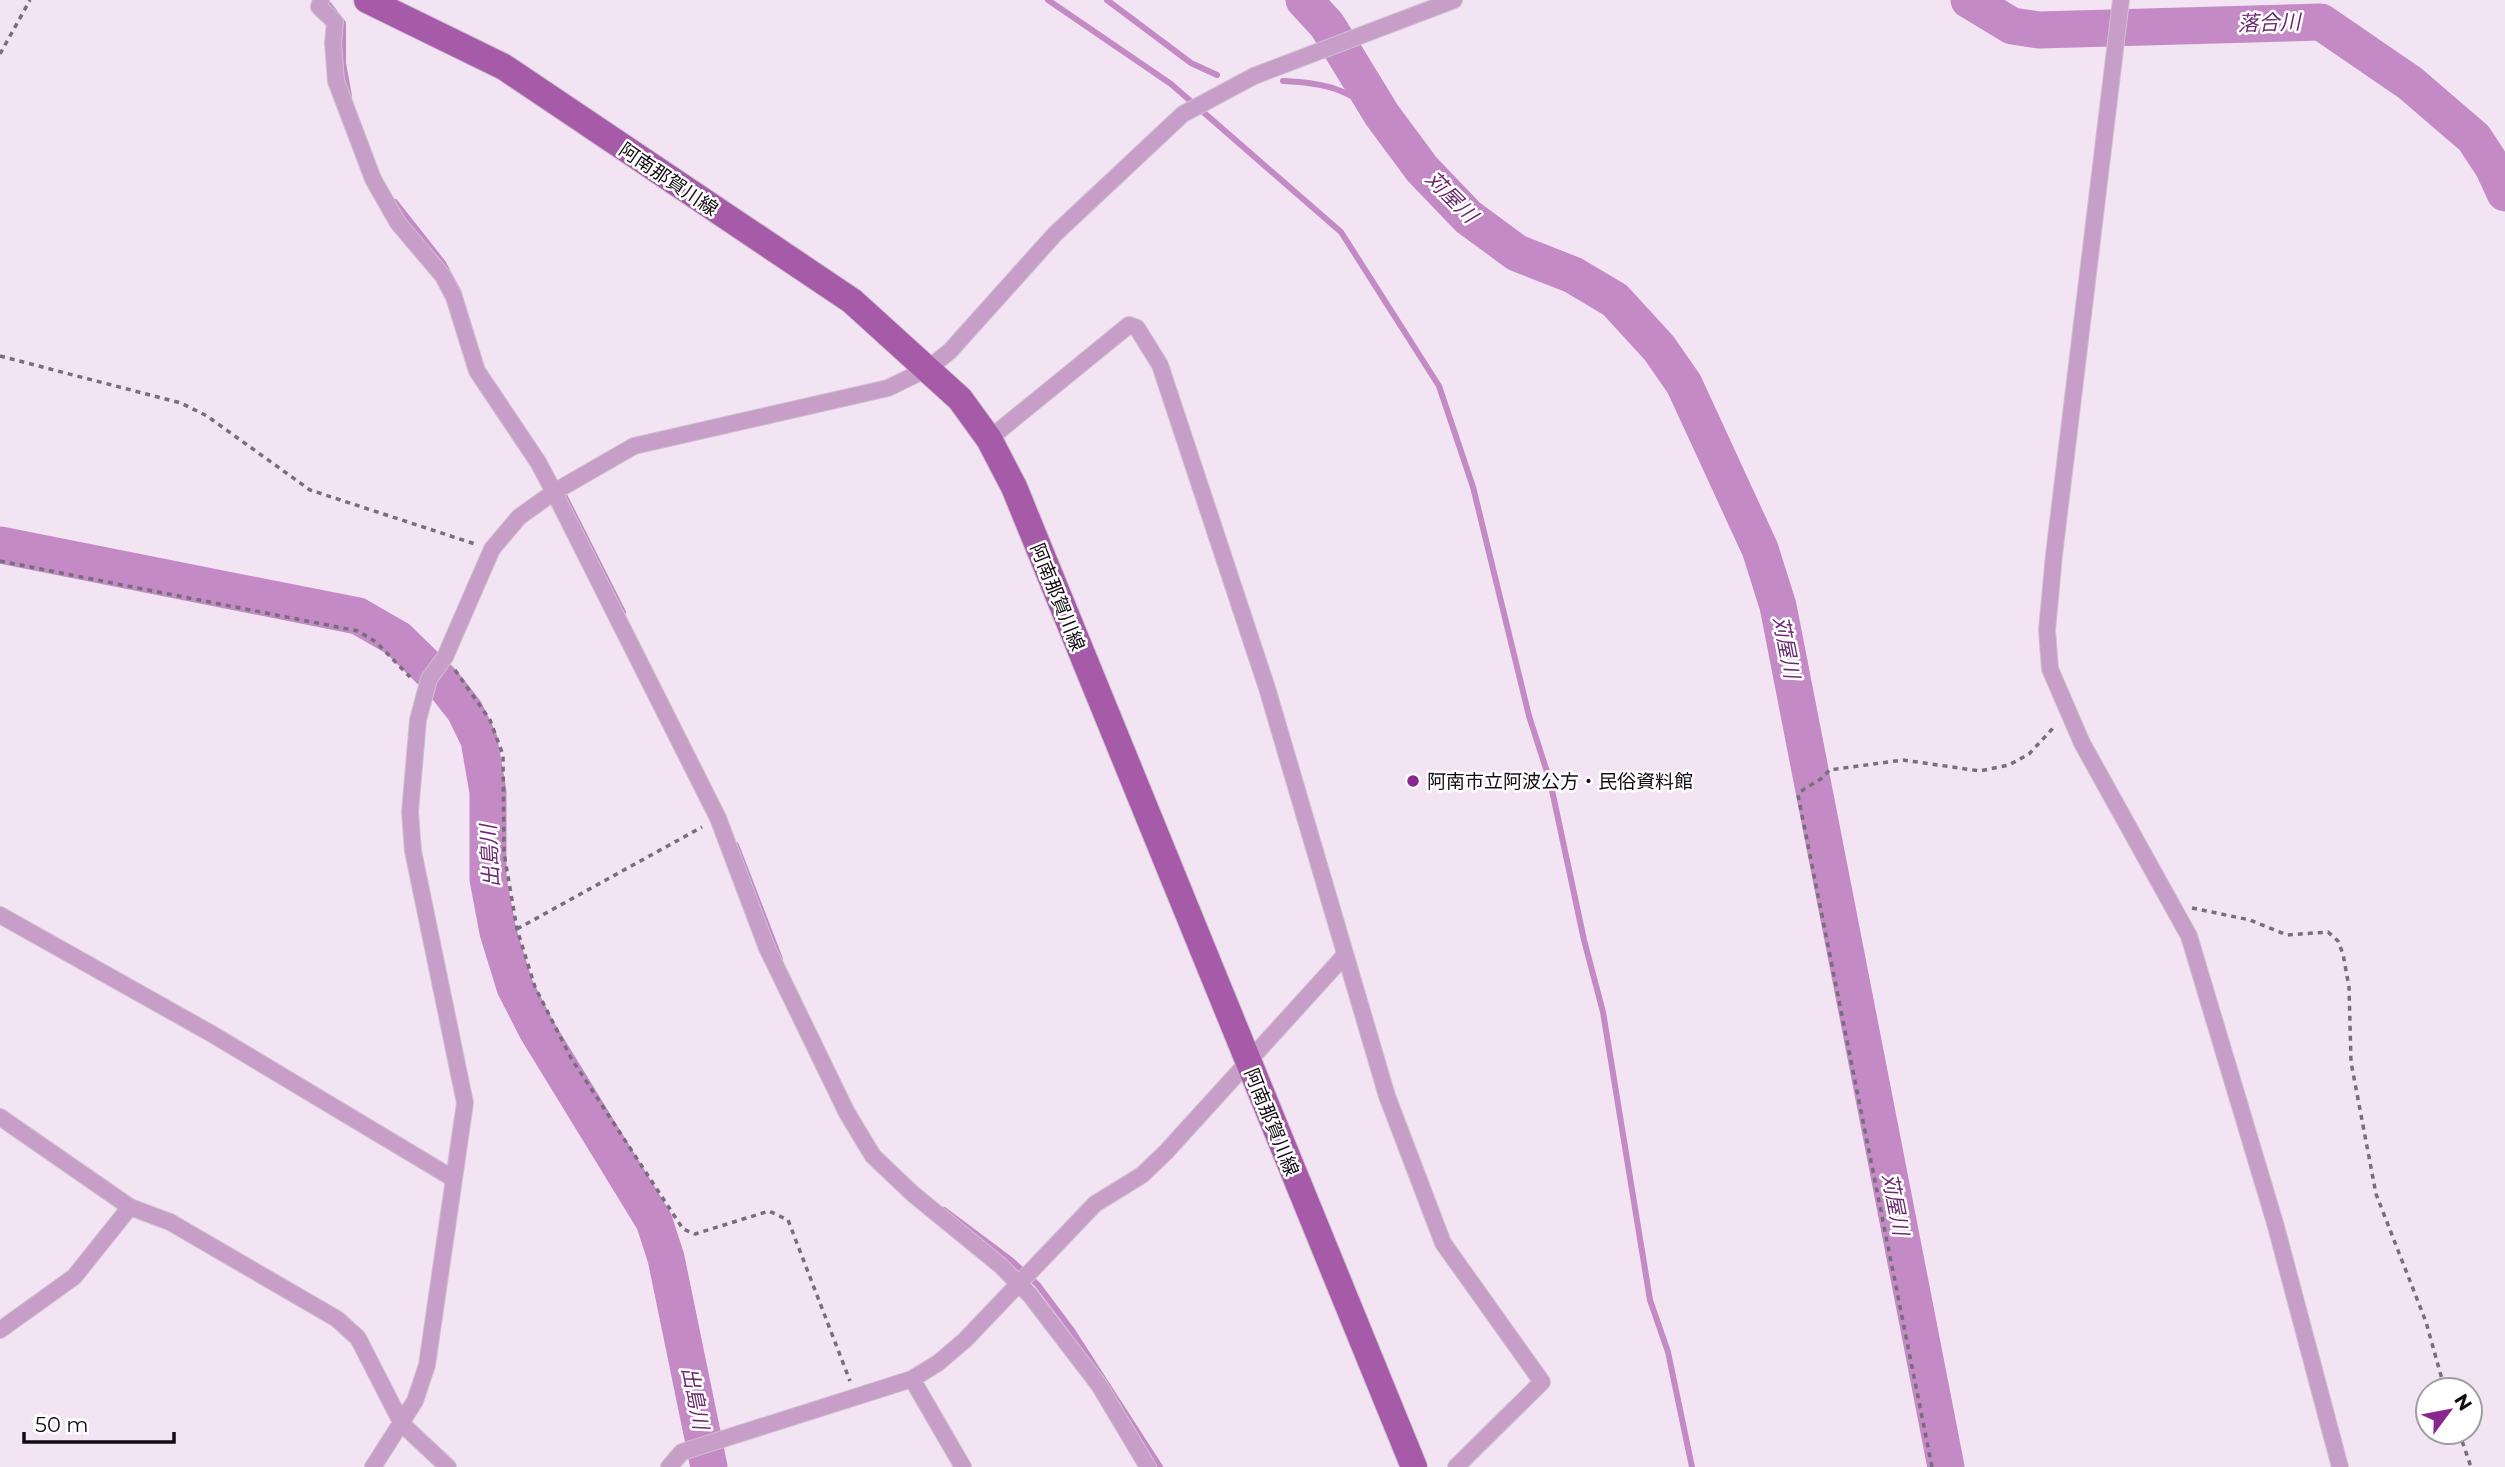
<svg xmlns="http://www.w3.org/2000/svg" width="2505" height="1467" viewBox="0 0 2505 1467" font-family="Montserrat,'Noto Sans JP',sans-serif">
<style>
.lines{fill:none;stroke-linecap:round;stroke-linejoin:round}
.stream{stroke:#c38ac5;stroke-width:6}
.river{stroke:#c38ac5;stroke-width:37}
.minor-casing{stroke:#cfc1d0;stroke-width:18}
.primary-casing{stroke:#cfc1d0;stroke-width:28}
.path{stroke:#786e79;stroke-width:3.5;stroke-dasharray:5 5;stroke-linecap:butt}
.minor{stroke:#c79ec8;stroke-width:16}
.primary{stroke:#a55ba8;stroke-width:26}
.poi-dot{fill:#89268f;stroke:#fff;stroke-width:2.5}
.labels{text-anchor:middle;stroke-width:5;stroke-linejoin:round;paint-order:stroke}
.street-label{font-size:19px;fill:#120c12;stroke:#fff}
.poi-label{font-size:19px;fill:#120c12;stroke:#fff;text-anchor:start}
.water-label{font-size:21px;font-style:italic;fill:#6c2870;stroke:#fff}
</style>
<rect width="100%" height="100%" fill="#f3e4f4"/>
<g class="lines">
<path class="stream" d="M325 0 343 23V63L349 96
M1048 0 1171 84 1341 232 1439 386 1473 487 1529 716 1550 781 1584 940 1603 1012 1650 1300 1668 1352 1692 1467
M1107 0 1191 63 1217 75
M1283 81C1329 83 1344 89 1382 115
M395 202 443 263 459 293
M563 493 623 612
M736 845 780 959
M944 1210 1012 1261 1038 1285 1071 1329 1160 1467"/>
<path class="river" d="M1304 0 1327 25 1382 115 1422 169 1468 217 1517 253 1573 275 1615 300 1659 348 1684 384 1760 549 1778 606 1946 1467
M1969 0 2012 26 2039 30 2321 22 2410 83 2474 138 2493 167 2505 193
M0 545 358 616 398 639 444 684 465 711 479 740 488 792V879L498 932 515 987 537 1030 654 1221 666 1258 709 1467"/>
<g class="minor-casing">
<path id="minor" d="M321 0 319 7 335 22 333 43 336 81 373 179 398 223 443 276 454 297 477 371 538 462 554 492 718 818 767 948 847 1113 873 1156 913 1194 1000 1265 1030 1295 1099 1385 1148 1467
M2121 0 2054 555 2047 630 2050 669 2082 743 2189 936 2275 1223 2340 1467
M989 439 1129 325 1137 328 1160 365 1267 688 1387 1096 1443 1243 1542 1382 1456 1467
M0 915 212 1034 454 1179
M0 1117 130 1207 170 1222 337 1319 358 1338 402 1424 448 1467
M0 1330 74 1277 130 1207
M912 1379 963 1467
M373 1467 415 1401 427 1365 465 1103 413 851 410 812 418 720 429 679 445 657 492 549 519 517 554 492 634 446 888 388 929 368 950 351 1055 234 1183 114 1254 76 1454 0
M669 1467 682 1452 912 1379 938 1363 965 1340 1095 1204 1142 1175 1166 1152 1345 955"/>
</g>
<g class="primary-casing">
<path id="primary" d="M367 0 504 67 852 301 960 399 989 439 1014 487 1414 1467"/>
</g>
<path class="path" d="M0 54 30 0
M0 356 181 403 207 416 310 490 475 544
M0 561 358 631 376 642 410 677
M455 670 490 720 503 755 504 853 517 929 535 987 571 1058 683 1229 695 1234 769 1211 788 1220 850 1381
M2192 908 2250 920 2287 935 2328 932 2338 941 2343 954 2349 987 2351 1062 2376 1194 2426 1322 2445 1390
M517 929 702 827
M2459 1432 2471 1467
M1932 1467 1798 795C1808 783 1820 784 1829 770L1903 760 1980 771 2009 765 2029 754 2055 726"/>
<use href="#minor" class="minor"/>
<use href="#primary" class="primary"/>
</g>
<circle class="poi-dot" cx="1413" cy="781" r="7"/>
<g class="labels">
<g class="street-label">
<text transform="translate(669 179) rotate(34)" y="7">阿南那賀川線</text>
<text transform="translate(1058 597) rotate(68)" y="7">阿南那賀川線</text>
<text transform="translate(1272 1122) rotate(68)" y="7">阿南那賀川線</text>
</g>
<g class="poi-label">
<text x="1427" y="788">阿南市立阿波公方・民俗資料館</text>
</g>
<g class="water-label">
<text transform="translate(2269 23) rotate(-2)" y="7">落合川</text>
<text transform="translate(1451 197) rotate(45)" y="7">苅屋川</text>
<text transform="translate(1786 647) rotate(79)" y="7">苅屋川</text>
<text transform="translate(490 856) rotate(-93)" y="7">出島川</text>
<text transform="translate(1895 1204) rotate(79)" y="7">苅屋川</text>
<text transform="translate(695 1398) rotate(79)" y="7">出島川</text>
</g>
</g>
<g transform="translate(2449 1411) rotate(58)"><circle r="33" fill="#ffffff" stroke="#a09ea0" stroke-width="2"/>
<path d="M0-5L12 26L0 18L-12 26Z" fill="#89268f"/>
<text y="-10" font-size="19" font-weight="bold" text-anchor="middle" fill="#120c12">N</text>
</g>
<path d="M24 1432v10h150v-10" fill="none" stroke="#120c12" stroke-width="3.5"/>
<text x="35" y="1432" font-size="21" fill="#120c12" stroke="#ffffff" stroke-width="5" paint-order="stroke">50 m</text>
</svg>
